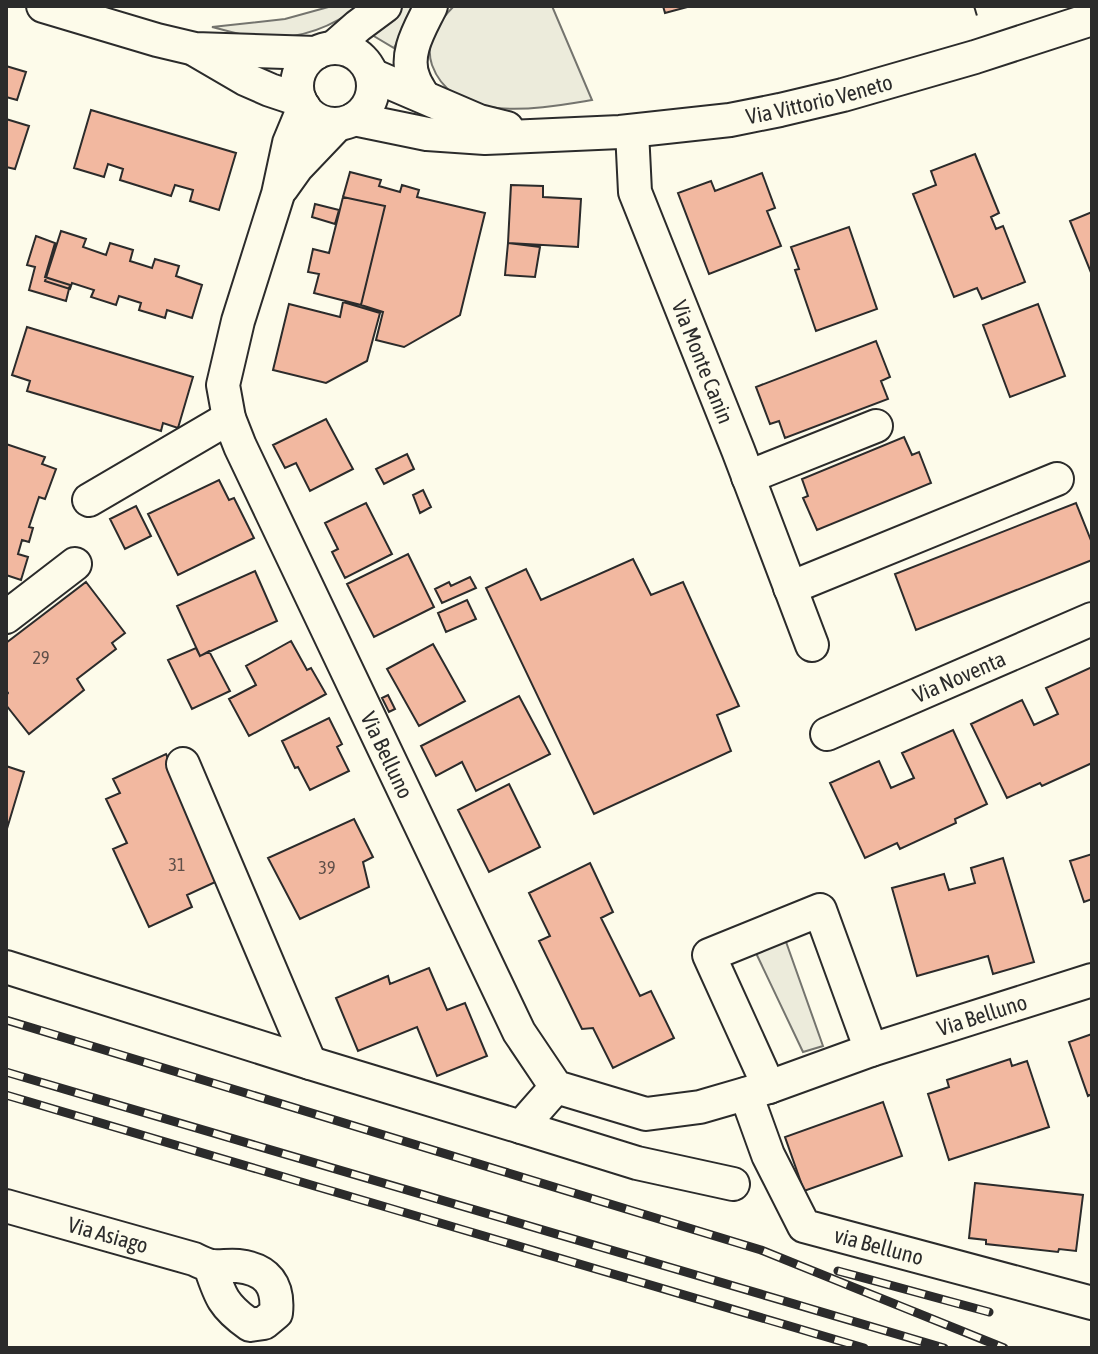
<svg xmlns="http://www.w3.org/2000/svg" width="1098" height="1354" viewBox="0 0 1098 1354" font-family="'Asap Condensed',sans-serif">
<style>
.green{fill:#ecebdb;stroke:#74746e;stroke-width:2}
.building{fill:#f2b8a0;stroke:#2b2b2b;stroke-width:2}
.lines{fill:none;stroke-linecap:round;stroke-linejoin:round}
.minor-casing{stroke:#2b2b2b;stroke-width:36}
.minor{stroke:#fdfbea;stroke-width:32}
.rail-casing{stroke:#2b2b2b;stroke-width:9}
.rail{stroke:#fdfbea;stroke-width:6;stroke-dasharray:18;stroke-linecap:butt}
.fence{stroke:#2b2b2b;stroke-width:2;stroke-dasharray:10 4;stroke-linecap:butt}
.labels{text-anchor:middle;stroke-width:6;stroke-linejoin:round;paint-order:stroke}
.number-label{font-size:18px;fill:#5d4e48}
.street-label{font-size:22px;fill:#2b2b2b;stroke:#fdfbea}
</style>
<rect width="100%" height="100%" fill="#fdfbea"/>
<path class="green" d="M332 6H359C330 29 299 39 263 38 246 37 228 31 212 27L285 19Z
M400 6H416L394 48 367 32Z
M454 6H552L592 100C543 108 454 126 432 65 424 42 438 22 454 6Z
M785 939 823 1046 803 1052 755 951Z"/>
<path class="building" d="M663 6H691L665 13Z
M6 66 26 72 17 100 6 97Z
M91 110 236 153 219 210 190 201 193 190 175 185 171 196 120 180 123 169 108 164 104 177 74 168Z
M6 119 29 126 15 169 6 167Z
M975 154 999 213 991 217 996 229 1003 226 1025 282 982 299 977 288 954 297 913 194 936 185 931 171Z
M350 172 381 180 379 186 400 192 402 185 419 190 417 197 485 213 460 315 404 347 376 340 383 312 361 305 385 206 343 197Z
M762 173 775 208 767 211 781 246 709 274 678 193 711 181 715 191Z
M511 185 543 186V197L581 199 578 247 508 243Z
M343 197 385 206 361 305 314 293 319 274 308 272 313 249 329 253Z
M315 204 339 210 335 224 312 217Z
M1092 212V275L1070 221Z
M849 227 877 309 816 331 795 270 799 269 791 247Z
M61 231 86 239 83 247 106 255 110 243 133 250 130 261 152 268 155 259 179 266 176 276 202 285 192 318 167 310 165 318 139 310 141 303 119 296 116 305 91 297 94 290 72 283 70 289 45 281Z
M36 236 55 243 45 277 70 285 66 301 29 290 35 267 27 265Z
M508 243 540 247 535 277 505 275Z
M343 302 380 313 367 361 326 383 273 370 289 304 340 317Z
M1038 304 1065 376 1010 397 983 325Z
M27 327 193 377 178 428 163 423 161 431 27 391 30 381 12 375Z
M876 341 890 377 881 381 888 399 785 438 779 421 770 424 756 387Z
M326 419 353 469 310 491 296 463 285 468 273 445Z
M904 437 912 455 919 452 931 483 817 530 803 498 808 496 802 479Z
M6 444 45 457 42 464 56 469 45 499 39 497 29 527 33 528 29 542 22 540 18 554 28 557 21 580 6 575Z
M407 454 414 469 384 484 376 469Z
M219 480 229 500 234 498 254 538 178 575 148 514Z
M423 490 431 507 420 513 413 495Z
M366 503 392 554 345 578 332 552 338 549 325 523Z
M1076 503 1092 543V560L916 630 895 574Z
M136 506 151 536 125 549 110 519Z
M408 554 434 607 374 637 347 584Z
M633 559 651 595 683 582 739 706 717 715 731 751 594 814 486 588 526 569 541 600Z
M255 571 277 621 200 656 177 606Z
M470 577 476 588 442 603 435 589 449 582 451 586Z
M86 582 125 633 112 643 116 649 77 679 84 690 29 734 6 705V696L8 693 6 690V643Z
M467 600 476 619 446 632 438 613Z
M291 641 307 670 311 668 326 694 249 736 229 699 256 685 246 666Z
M433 644 465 701 419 726 387 669Z
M196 648 200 656 209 651 230 691 192 709 168 660Z
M1092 667V763L1042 786 1040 783 1007 798 971 724 1022 700 1034 725 1058 714 1046 688Z
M388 695 395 709 389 712 382 698Z
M519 696 550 754 476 791 462 762 436 776 421 746Z
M329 718 342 744 337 747 349 771 310 790 298 767 295 768 282 741Z
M953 730 987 804 955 819 956 823 900 849 897 843 865 858 830 783 879 761 891 788 914 778 902 753Z
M166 754 224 878 187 895 192 907 149 927 113 849 127 843 106 799 120 793 113 779Z
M6 766 24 772 6 832Z
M509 784 540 847 489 872 458 810Z
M354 819 373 857 363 862 369 887 300 919 268 858Z
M1092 854V899L1084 902 1070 861Z
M1003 858 1034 962 993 974 988 956 917 976 892 888 944 874 949 890 975 883 971 868Z
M590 863 613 912 601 918 640 996 651 991 674 1038 613 1068 593 1028 582 1029 539 941 550 936 529 893Z
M429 968 447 1010 465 1003 487 1056 437 1076 417 1027 358 1051 336 998 388 976 390 984Z
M1092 1034V1094L1088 1096 1069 1042Z
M1010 1059 1012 1066 1027 1061 1049 1127 949 1160 928 1094 949 1087 947 1080Z
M883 1102 902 1156 804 1191 785 1137Z
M975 1183 1083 1195 1076 1251 1059 1249 1058 1252 986 1244V1240L969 1238Z"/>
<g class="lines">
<g class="minor-casing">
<g id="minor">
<path d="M43 6 157 40 195 49 316 53"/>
<path d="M333 48 358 26 385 6"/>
<circle cx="335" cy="86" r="38"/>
<path d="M197 51 245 79 270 90 300 100"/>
<path d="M372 75 479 121 507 128"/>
<path d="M423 96C420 90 416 85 414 79 403 54 421 27 431 6"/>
<path id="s1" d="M304 107 289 143 278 194 238 321 223 385 229 418 240 446 519 1032 556 1087 646 1114 700 1107 769 1087 871 1050 1092 980"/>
<path id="s2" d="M354 119 427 134 485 138 620 132 730 120 780 110 843 95 975 57 1092 19"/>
<path id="s3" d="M632 131 635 192 738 450 812 645"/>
<path d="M282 188 297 167 338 124"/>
<path d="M748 477 876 426"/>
<path d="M89 500 229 418"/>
<path d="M790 588 1057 479"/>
<path d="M6 617 75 564"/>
<path id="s4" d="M827 734 1092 619"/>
<path d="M183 764 310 1063"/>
<path d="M6 967 310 1063 521 1127 556 1087"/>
<path d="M769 1087 709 955 820 910 871 1050"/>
<path id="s5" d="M746 1094 768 1155 804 1226 1092 1303"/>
<path d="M521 1127 637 1163 733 1184"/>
<path id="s6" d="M6 1206 194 1259C200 1262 206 1265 212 1266 220 1267 229 1265 238 1266 267 1269 279 1285 276 1313L264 1323 250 1325C223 1306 220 1296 210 1266"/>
</g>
</g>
<use href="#minor" class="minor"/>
<g class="rail-casing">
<path id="rail" d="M6 1020 761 1250 1004 1348
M6 1072 944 1348
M6 1095 864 1348
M838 1271 989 1312"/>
</g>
<use href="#rail" class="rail"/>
<path class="fence" d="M974 6 977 16"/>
</g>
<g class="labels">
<g class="number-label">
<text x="41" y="664">29</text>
<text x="177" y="871">31</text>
<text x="327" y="874">39</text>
</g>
<g class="street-label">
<text dy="8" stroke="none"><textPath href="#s2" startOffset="470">Via Vittorio Veneto</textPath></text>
<text dy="8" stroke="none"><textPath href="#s3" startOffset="244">Via Monte Canin</textPath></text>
<text dy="8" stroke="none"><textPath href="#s4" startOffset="144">Via Noventa</textPath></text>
<text dy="8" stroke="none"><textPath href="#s1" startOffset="696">Via Belluno</textPath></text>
<text dy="8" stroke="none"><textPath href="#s1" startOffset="1514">Via Belluno</textPath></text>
<text dy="8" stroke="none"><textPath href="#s6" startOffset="106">Via Asiago</textPath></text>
<text dy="8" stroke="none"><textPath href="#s5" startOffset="222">via Belluno</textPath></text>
</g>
</g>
<rect width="1098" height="1354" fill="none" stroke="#2b2b2b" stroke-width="16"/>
</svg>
